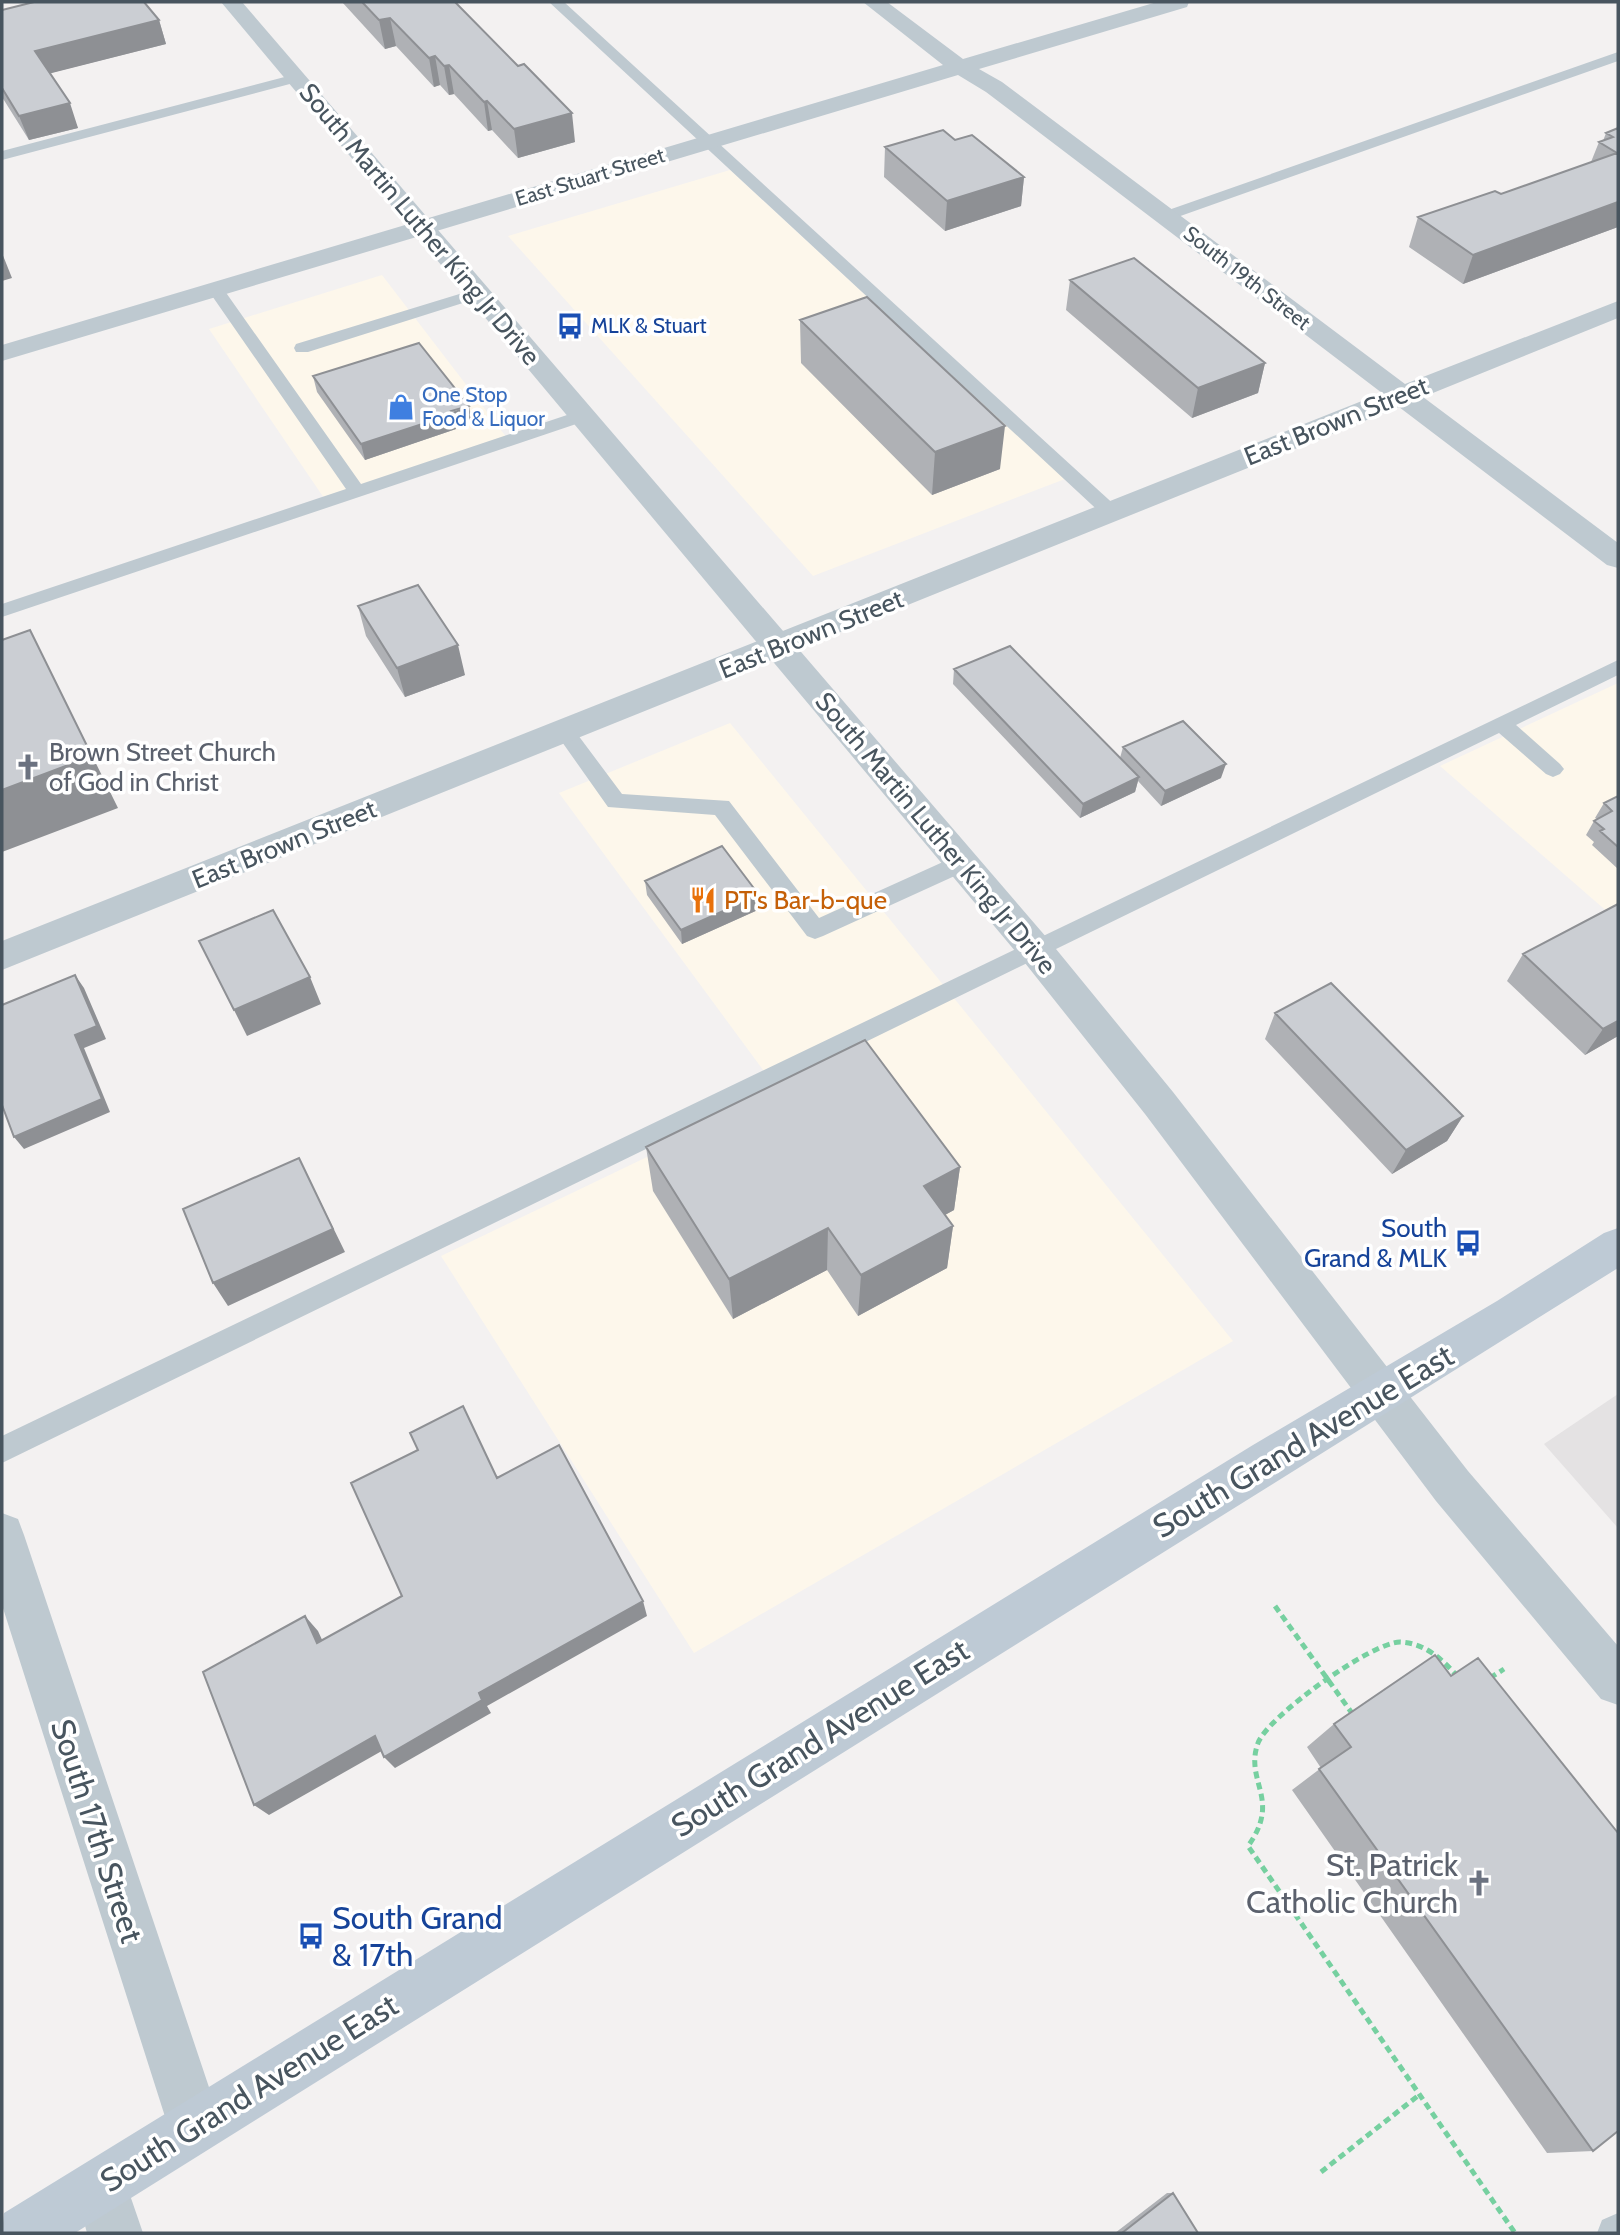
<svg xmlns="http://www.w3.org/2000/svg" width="1620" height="2235" viewBox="0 0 1620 2235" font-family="Cabin,sans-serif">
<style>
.commercial{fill:#fdf7eb}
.education{fill:#e4e2e3}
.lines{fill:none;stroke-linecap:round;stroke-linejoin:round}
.path{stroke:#76d0a0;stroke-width:5;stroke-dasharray:7 4.5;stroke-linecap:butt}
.service{fill:#bec9d0;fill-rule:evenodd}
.minor{fill:#bec9d0;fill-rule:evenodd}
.tertiary{fill:#bec9d0;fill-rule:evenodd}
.secondary{fill:#becad5;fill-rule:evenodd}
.wall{fill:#afb1b5}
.shaded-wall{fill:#8e9094}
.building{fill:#cbced3;stroke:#8e9094;stroke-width:2}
.labels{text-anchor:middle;stroke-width:7;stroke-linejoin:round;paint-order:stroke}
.far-street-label{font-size:21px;fill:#48555f;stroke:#fff}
.far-transit-label{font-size:21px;fill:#164399;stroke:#fff;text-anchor:start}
.far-shop-label{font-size:21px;fill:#366cbe;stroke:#fff;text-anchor:start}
.street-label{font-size:26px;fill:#48555f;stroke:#fff}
.worship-label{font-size:26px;fill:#5b616d;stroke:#fff;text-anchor:start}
.food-label{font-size:26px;fill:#c56008;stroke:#fff;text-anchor:start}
.transit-label{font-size:26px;fill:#164399;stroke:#fff;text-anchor:end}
.near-street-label{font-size:32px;fill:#48555f;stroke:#fff}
.near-worship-label{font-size:32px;fill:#5b616d;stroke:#fff;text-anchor:end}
.near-transit-label{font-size:32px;fill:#164399;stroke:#fff;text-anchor:start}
</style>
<rect width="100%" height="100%" fill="#f3f1f1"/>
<path class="commercial" d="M730 170 1065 479 813 576 508 236Z
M382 275 507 438 324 498 209 329Z
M1618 683V921L1440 766Z
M730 723 1233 1341 694 1653 441 1256 780 1093 559 793Z"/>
<path class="education" d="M1618 1394V1528L1544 1444Z"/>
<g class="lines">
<path class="path" d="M1275 1606 1354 1716
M1458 1677C1442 1659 1425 1643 1400 1642 1372 1642 1268 1716 1258 1743 1244 1782 1282 1799 1248 1846L1515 2233
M1490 1678 1504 1669
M1321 2172 1419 2095"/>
<path class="service" d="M549 2H564L1119 509 1121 513 1119 517H1105Z
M1618 52V61L1172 219H1160L1158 216 1160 213Z
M296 74 303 78 301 81 2 160V151Z
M216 285 222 287 361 484 576 412 582 411 591 416 588 420 2 617V604L346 489 208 290Z
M479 288 487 293 485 296 308 352H296L294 348 296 344Z
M1618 660V675L1516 725 1560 764 1564 769 1560 774 1553 777 1546 774 1499 733 2 1463V1436Z
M565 725 572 727 622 794 729 801 819 918 954 857 962 855 970 857 973 863 970 869 823 936 815 939 807 936 715 815 608 807 555 732 558 727Z
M1618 2213V2233H1597L1602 2220Z"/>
<path class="minor" d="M863 2H887L963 59 1157 2H1189L1187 7 979 69 1002 82 1405 384 1618 301V318L1423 397 1618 543V568L1607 565 1399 407 2 970V941L1382 393 986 92 958 75 2 361V345L943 65Z
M2 1513 18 1519 24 1535 222 2126 214 2145 195 2153 176 2145 168 2126 2 1605Z
M101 2158 120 2166 143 2233H87L74 2185 82 2166Z"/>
<path class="tertiary" d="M221 2H242L1047 938 1173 1092 1468 1471 1618 1646V1705L1601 1699 1436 1501 1145 1114 1021 958Z"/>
<path class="secondary" d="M1618 1228V1268L75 2233H2L4 2213 1253 1445 1497 1301 1604 1233Z"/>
</g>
<path class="wall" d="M342 2H455L575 142 518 158 492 130 488 131 454 94 449 95 440 85 434 87 396 46 385 49Z
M2 10 159 20 166 44 50 73 78 128 29 140 2 97Z
M1618 128V227L1463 284 1409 247 1418 217 1501 194 1591 162 1599 142 1603 141 1606 133Z
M955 140 1024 177 1021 206 945 231 884 177 885 147Z
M1070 280 1265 363 1258 393 1192 418 1066 310Z
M800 320 1000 469 932 495 801 363Z
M313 376 472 421 455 426 456 429 365 460 317 392Z
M358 606 465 675 405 697 366 636Z
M954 669 1120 758 1123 747 1221 778 1161 806 1138 781 1135 792 1080 818 953 684Z
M1618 796V869L1592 845 1594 842 1586 835 1594 821 1597 819 1595 818 1604 803Z
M645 881 760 909 682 944 647 895Z
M1523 954 1618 1036 1585 1055 1507 981Z
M1275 1013 1463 1116 1447 1141 1392 1174 1265 1039Z
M646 1147 960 1167 954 1210 945 1215 953 1226 947 1268 858 1316 827 1270 733 1319 653 1191Z
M1435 1655 1593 2151 1547 2153 1292 1790 1321 1768 1307 1747 1334 1724Z
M1167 2193H1173L1198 2233H1115Z"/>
<path class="shaded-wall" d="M390 18 396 46 385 49 379 20Z
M159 20 166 44 44 75 35 51Z
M435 56 440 85 434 87 429 58Z
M449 65 454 94 449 95 444 66Z
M487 101 492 130 488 131 484 102Z
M70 103 78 128 29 140 19 116Z
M572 113 575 142 518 158 514 129Z
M1024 177 1021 206 945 231 947 201Z
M1618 202V227L1463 284 1473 255Z
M2 253 12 278 2 281Z
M1265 363 1258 393 1192 418 1198 388Z
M469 406 472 421 455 426 456 429 365 460 361 444Z
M1005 426 1000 469 932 495 935 452Z
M30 630 118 808 2 852V790Z
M458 645 465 675 405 697 397 668Z
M1226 764 1221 778 1161 806 1165 791Z
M1139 777 1135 792 1080 818 1083 804Z
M759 895 760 909 682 944 681 930Z
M75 975 84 988 106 1039 84 1048 110 1112 24 1149 14 1137Z
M310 977 321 1004 247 1036 234 1010Z
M1618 1021V1036L1585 1055 1603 1029Z
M1463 1116 1447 1141 1392 1174 1406 1150Z
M299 1158 345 1252 228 1306 213 1283Z
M960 1167 954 1210 919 1229 924 1186Z
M953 1226 947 1268 858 1316 861 1275Z
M828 1228 827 1270 733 1319 729 1279Z
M643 1601 647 1616 487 1706 491 1713 395 1768 384 1757 479 1693Z
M305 1616 318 1631 330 1657 317 1643Z
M375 1736 387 1748 269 1815 254 1805Z"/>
<path class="building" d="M34 2H144L159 20 35 51 70 103 19 116 2 88V10Z
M362 2H455L518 66 524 64 572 113 514 129 487 101 484 102 449 65 444 66 435 56 429 58 390 18 379 20Z
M1618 128V202L1473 255 1418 217 1495 191 1501 194 1617 153 1599 142 1613 137 1606 133Z
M943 130 955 140 972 135 1024 177 947 201 885 147Z
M1134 258 1265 363 1198 388 1070 280Z
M867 297 1005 426 935 452 800 320Z
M419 343 469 406 451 411 453 414 361 444 313 376Z
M418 585 458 645 397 668 358 606Z
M30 630 92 756 2 790V640Z
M1010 646 1139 777 1083 804 954 669Z
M1183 721 1226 764 1165 791 1123 747Z
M1618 796V847L1600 831 1604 829 1594 821 1612 811 1604 803Z
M722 846 759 895 681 930 645 881Z
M1618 904V1021L1603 1029 1523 954Z
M273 910 310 977 234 1010 199 941Z
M75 975 97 1026 75 1035 102 1099 14 1137 2 1105V1005Z
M1331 983 1463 1116 1406 1150 1275 1013Z
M865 1040 960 1167 924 1186 953 1226 861 1275 828 1228 729 1279 646 1147Z
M299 1158 333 1229 213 1283 183 1209Z
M463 1406 497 1478 559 1445 643 1601 479 1693 482 1700 384 1757 375 1736 254 1805 203 1672 305 1616 317 1643 402 1596 351 1483 418 1450 410 1433Z
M1435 1655 1451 1676 1478 1658 1618 1833V2131L1593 2151 1319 1769 1351 1747 1334 1724Z
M1173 2193 1198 2233H1122Z"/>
<defs>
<g id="bus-bare" transform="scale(2.1)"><path d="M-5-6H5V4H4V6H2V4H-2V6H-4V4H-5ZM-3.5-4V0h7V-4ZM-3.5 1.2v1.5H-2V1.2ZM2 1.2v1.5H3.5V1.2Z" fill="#1a4fb4" stroke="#fff" stroke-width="2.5" paint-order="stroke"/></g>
<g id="shop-bare" transform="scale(2.1)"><path d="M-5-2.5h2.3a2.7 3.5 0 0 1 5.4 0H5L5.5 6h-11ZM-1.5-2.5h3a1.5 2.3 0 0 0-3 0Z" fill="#3f7fe0" stroke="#fff" stroke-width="2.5" paint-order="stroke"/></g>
<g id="church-bare" transform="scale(2.1)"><path d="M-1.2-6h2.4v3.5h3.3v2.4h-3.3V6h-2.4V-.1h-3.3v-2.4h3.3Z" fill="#6b7280" stroke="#fff" stroke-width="2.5" paint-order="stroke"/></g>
<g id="restaurant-bare" transform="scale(2.1)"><path d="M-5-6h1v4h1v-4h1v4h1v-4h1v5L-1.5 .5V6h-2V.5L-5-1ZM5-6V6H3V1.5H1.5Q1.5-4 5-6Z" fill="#e8710a" stroke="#fff" stroke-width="2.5" paint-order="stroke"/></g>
</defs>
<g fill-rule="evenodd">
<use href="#bus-bare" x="570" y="326"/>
<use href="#shop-bare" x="401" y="407"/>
<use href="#church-bare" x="28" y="767"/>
<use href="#restaurant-bare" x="703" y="900"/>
<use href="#bus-bare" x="1468" y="1243"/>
<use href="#church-bare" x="1479" y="1883"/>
<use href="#bus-bare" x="311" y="1936"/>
</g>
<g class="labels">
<g class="far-street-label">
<text transform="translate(590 177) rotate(-17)" y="7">East Stuart Street</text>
<text transform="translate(1247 278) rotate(38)" y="7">South 19th Street</text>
</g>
<g class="far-transit-label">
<text x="591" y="333">MLK &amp; Stuart</text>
</g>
<g class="far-shop-label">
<text x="422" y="402">One Stop<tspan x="422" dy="24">Food &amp; Liquor</tspan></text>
</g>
<g class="street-label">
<text transform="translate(420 224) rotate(50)" y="9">South Martin Luther King Jr Drive</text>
<text transform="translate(1336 421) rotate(-22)" y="9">East Brown Street</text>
<text transform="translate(811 634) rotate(-22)" y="9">East Brown Street</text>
<text transform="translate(936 833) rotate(50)" y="9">South Martin Luther King Jr Drive</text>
<text transform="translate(284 844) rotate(-22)" y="9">East Brown Street</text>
</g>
<g class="worship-label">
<text x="49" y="761">Brown Street Church<tspan x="49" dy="30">of God in Christ</tspan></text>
</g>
<g class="food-label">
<text x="724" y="909">PT's Bar-b-que</text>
</g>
<g class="transit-label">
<text x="1447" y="1237">South<tspan x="1447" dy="30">Grand &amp; MLK</tspan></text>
</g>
<g class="near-street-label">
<text transform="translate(1303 1441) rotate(-31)" y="11">South Grand Avenue East</text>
<text transform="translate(820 1738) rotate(-32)" y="11">South Grand Avenue East</text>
<text transform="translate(97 1831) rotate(72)" y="11">South 17th Street</text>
<text transform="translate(249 2093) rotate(-32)" y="11">South Grand Avenue East</text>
</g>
<g class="near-worship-label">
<text x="1458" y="1876">St. Patrick<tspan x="1458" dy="37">Catholic Church</tspan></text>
</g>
<g class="near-transit-label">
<text x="332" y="1929">South Grand<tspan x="332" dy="37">&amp; 17th</tspan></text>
</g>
</g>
<rect width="1620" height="2235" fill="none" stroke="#48555f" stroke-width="7"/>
</svg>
